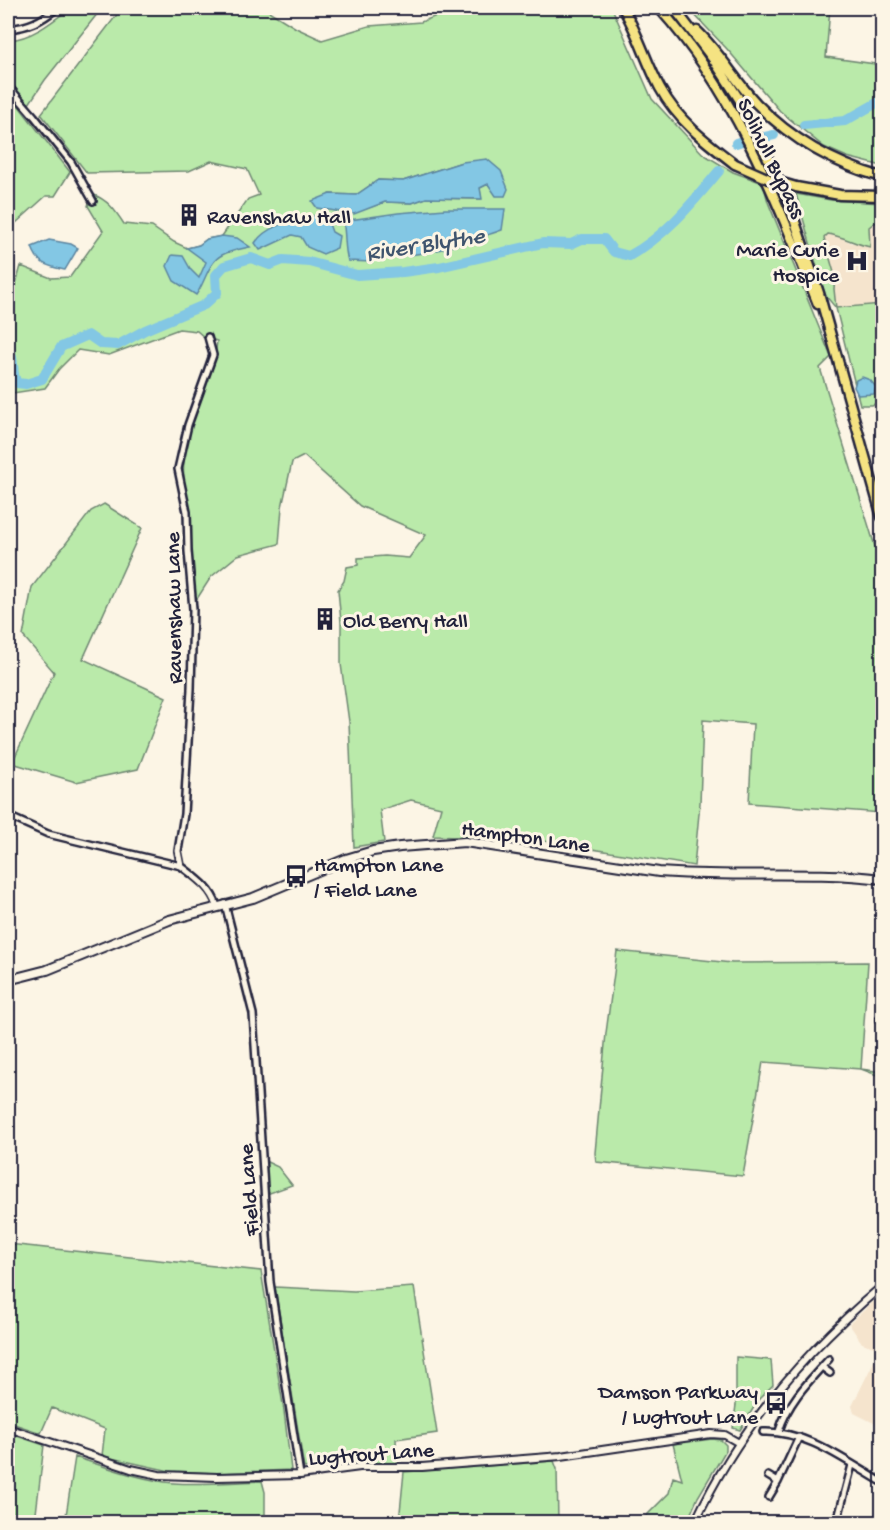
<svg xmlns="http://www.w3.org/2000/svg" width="890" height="1530" viewBox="0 0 890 1530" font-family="'Gochi Hand',sans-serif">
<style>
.built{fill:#f5e4cd}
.green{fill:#baeaaa;stroke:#6e8672;stroke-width:1.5;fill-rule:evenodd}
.water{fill:#83c7e4;stroke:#5c85a0;stroke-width:1.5}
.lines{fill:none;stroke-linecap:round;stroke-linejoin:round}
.river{stroke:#83c7e4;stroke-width:10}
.minor-casing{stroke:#22223b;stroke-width:10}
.tertiary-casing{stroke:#22223b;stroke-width:10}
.secondary-casing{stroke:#22223b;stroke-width:12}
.trunk-casing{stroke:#22223b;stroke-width:13}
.minor{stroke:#fcf5e5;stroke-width:5}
.tertiary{stroke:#fcf5e5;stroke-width:6}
.secondary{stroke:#fcf5e5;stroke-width:8}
.trunk{stroke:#f5e382;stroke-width:8}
.trunk-bridge-casing{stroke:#22223b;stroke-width:13;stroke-linecap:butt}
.trunk-bridge{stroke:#f5e382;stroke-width:8}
.labels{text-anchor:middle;stroke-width:6;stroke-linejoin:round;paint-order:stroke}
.street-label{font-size:22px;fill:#22223b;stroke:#fcf5e5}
.poi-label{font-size:22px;fill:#22223b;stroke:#fcf5e5;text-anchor:start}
.water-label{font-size:24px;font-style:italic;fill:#3f546e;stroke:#fcf5e5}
</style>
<rect width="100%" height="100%" fill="#fcf5e5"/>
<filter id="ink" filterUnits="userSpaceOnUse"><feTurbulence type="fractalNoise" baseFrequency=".0167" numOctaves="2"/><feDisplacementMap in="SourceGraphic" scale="12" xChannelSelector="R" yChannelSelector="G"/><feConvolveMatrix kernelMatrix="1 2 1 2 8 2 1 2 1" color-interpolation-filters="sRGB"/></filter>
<g filter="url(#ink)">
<path class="built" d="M882 222V304L836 308 834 289 835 276 824 238 828 234 838 235 851 243H871L869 227 874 223Z
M882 1294V1427L854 1413 852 1406 880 1349 862 1343 849 1324Z"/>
<path class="green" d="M70 8H102L45 80 29 104 8 80V40C31 39 52 22 70 8Z
M122 8H264L296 28 322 40 369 26 421 22 457 8H612L652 99 703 154 733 172 763 183 768 202 831 357 820 368 882 569V813L749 803 753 724 703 720 700 803 694 866 544 841 433 836 441 807 411 800 380 810 384 842 354 847 349 722 341 664V622L338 590 344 581 347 567 358 565V558L385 556 409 558 426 535 360 506 304 456 292 462 282 507 279 544 238 555 211 577 195 602 186 491C175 450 202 397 215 357L217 341 204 337 197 331 179 329 109 355 78 350 59 369 45 388 13 393 8 380V285L15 287 21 266 51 278 70 277 103 231 88 206 92 194C108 200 115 210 124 224L152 227 174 242 187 248 199 245 207 239 222 236 248 199 259 195 247 169 211 161 189 171 87 173 41 114ZM462 162 505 196 488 184 480 188 481 199 426 198 412 203 385 202 354 213 348 211 330 194 356 195 378 180 403 181Z
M688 8H830L826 57 882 65V166L847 157 824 147 780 111 727 49Z
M8 92 70 172 55 196H46L16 223 8 228Z
M796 194 831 200 882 203V222L874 223 869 227 870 247C855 244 842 236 828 234L824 238 835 276 834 289 836 308 882 304V402L872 405H860L836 308 825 295Z
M104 504 142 528 83 659 166 697 138 769 76 782 12 763 54 672 23 636 32 587 91 511Z
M617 951 732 963 868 962 861 1069 882 1072V1077L861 1069 763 1062 743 1176 596 1162 595 1153 606 1033Z
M265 1161 278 1167 292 1185 267 1194Z
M8 1244 261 1271 284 1411 291 1470 216 1473 170 1471 102 1456 105 1429 52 1408 41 1433 8 1422Z
M275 1287 354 1291 414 1287 437 1433 396 1439 397 1463 329 1464 304 1468Z
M736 1357 771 1360 773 1385 759 1399 740 1430 733 1428 736 1405Z
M8 1433 44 1445 35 1522H8Z
M712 1439 721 1440 726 1445V1450L698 1497 687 1522H640L669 1493 673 1477 682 1480 673 1444Z
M75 1457C107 1467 140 1480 174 1483 203 1485 233 1482 262 1481L265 1492V1522H65Z
M554 1461 557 1469 558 1522H399L404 1472Z"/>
<path class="water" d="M487 159 501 171 508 189 505 196H496L488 184 480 188 482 199 426 198 412 203 385 202 354 214 317 208 312 201 330 194 356 195 378 180 403 181 462 162Z
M445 209H505L502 230C460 244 416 262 371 253L372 262 348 261C344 248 346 235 343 221L398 213Z
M317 215 328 221 332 232 339 236 337 248 323 254 307 247 301 237 292 235 260 250 255 243C267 224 297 220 317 215Z
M222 236 237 238 250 247C241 249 230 251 222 255 208 262 205 283 196 295L174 281 167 266 172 255 183 256 191 270 199 278 206 262 187 248 199 245 207 239Z
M49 240 71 244 78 248 65 270C48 266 38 265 32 247Z
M862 377 870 380 876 387 874 394 858 395 854 387 856 380Z"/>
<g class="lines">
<path class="river" d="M804 125 845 121 882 100
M765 137 774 135
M736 143 742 141
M8 347C17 363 10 370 17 383L26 384 42 379 61 347 88 335 101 344 118 345 145 330 204 305 217 293 216 275 224 266 251 258 270 265 283 260 309 262 357 275 403 272 439 267 543 243 571 244 582 239H604L614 252 629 256C667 235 692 203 719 171"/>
<g class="minor-casing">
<path id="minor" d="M8 29C29 27 41 21 57 8
M8 86 34 116 71 162 93 201
M208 337 213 355 188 425 178 469 187 512 188 551 193 609 191 689 184 814 178 851 181 866C196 878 211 887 217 906
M8 816 48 834 181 866
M225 904 253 1014 270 1282 300 1475
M879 1020H882
M822 1367 830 1373
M779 1431C788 1402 809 1381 829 1359
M763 1432C806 1430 847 1462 882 1482
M768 1476 778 1482 799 1437
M769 1497 778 1482
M837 1522 852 1465"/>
</g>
<g class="tertiary-casing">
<path id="tertiary" d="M8 1428 131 1469 159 1475 217 1477 300 1475 360 1467H422L561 1456 711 1434 725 1435 739 1443
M695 1522C738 1429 804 1352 882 1286"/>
</g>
<g class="secondary-casing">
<path id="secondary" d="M8 980 47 970 169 920 253 898 346 859 373 851 400 847 465 842 659 872C734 878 809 870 882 879"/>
</g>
<g class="trunk-casing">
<path id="trunk" d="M623 8C638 33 646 62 660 88 678 121 706 142 735 164
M659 8C736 93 776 199 818 304
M674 8 713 59 739 99 786 195 819 293 882 517
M697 31C720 53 735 80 756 103 791 139 835 164 882 177
M796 187 840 195 882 196"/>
</g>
<use href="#minor" class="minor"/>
<use href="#tertiary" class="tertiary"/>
<use href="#secondary" class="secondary"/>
<use href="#trunk" class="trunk"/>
<g class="trunk-bridge-casing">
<path id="trunk-bridge" d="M735 164 769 179 796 187"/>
</g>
<use href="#trunk-bridge" class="trunk-bridge"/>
</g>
</g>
<defs>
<g id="building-bare" transform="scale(1.8)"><path d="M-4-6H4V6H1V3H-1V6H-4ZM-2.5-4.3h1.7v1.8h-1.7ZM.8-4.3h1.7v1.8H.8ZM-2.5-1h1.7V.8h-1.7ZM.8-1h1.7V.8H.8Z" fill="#22223b" stroke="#fcf5e5" stroke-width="2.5" paint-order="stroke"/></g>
<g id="hospital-bare" transform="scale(1.8)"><path d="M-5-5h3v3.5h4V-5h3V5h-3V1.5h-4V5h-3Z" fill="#22223b" stroke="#fcf5e5" stroke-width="2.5" paint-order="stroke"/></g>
<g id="bus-bare" transform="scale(1.8)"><path d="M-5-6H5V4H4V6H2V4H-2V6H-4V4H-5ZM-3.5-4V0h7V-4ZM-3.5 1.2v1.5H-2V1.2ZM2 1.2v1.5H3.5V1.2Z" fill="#22223b" stroke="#fcf5e5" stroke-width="2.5" paint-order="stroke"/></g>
</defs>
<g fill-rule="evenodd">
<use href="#building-bare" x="189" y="215"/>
<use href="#hospital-bare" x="857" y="261"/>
<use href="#building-bare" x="325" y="619"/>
<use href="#bus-bare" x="296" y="876"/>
<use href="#bus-bare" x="776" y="1403"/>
</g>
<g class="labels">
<g class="street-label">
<text transform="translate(773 157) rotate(64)" y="8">Solihull Bypass</text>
<text transform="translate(172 608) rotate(-91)" y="8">Ravenshaw Lane</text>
<text transform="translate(526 835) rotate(8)" y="8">Hampton Lane</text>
<text transform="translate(247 1190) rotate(-94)" y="8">Field Lane</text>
<text transform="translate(371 1452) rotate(-4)" y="8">Lugtrout Lane</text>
</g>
<g class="poi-label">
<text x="207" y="223">Ravenshaw Hall</text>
<text x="839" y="256" text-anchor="end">Marie Curie<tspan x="839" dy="25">Hospice</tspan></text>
<text x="343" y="627">Old Berry Hall</text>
<text x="314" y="871">Hampton Lane<tspan x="314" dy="25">/ Field Lane</tspan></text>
<text x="758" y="1398" text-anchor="end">Damson Parkway<tspan x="758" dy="25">/ Lugtrout Lane</tspan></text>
</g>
<g class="water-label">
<text transform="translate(425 243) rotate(-9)" y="8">River Blythe</text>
</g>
</g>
<rect width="890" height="1530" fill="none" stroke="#fcf5e5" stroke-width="30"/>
<rect x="15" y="15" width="860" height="1500" fill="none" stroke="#22223b" stroke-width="2" filter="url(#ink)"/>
</svg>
